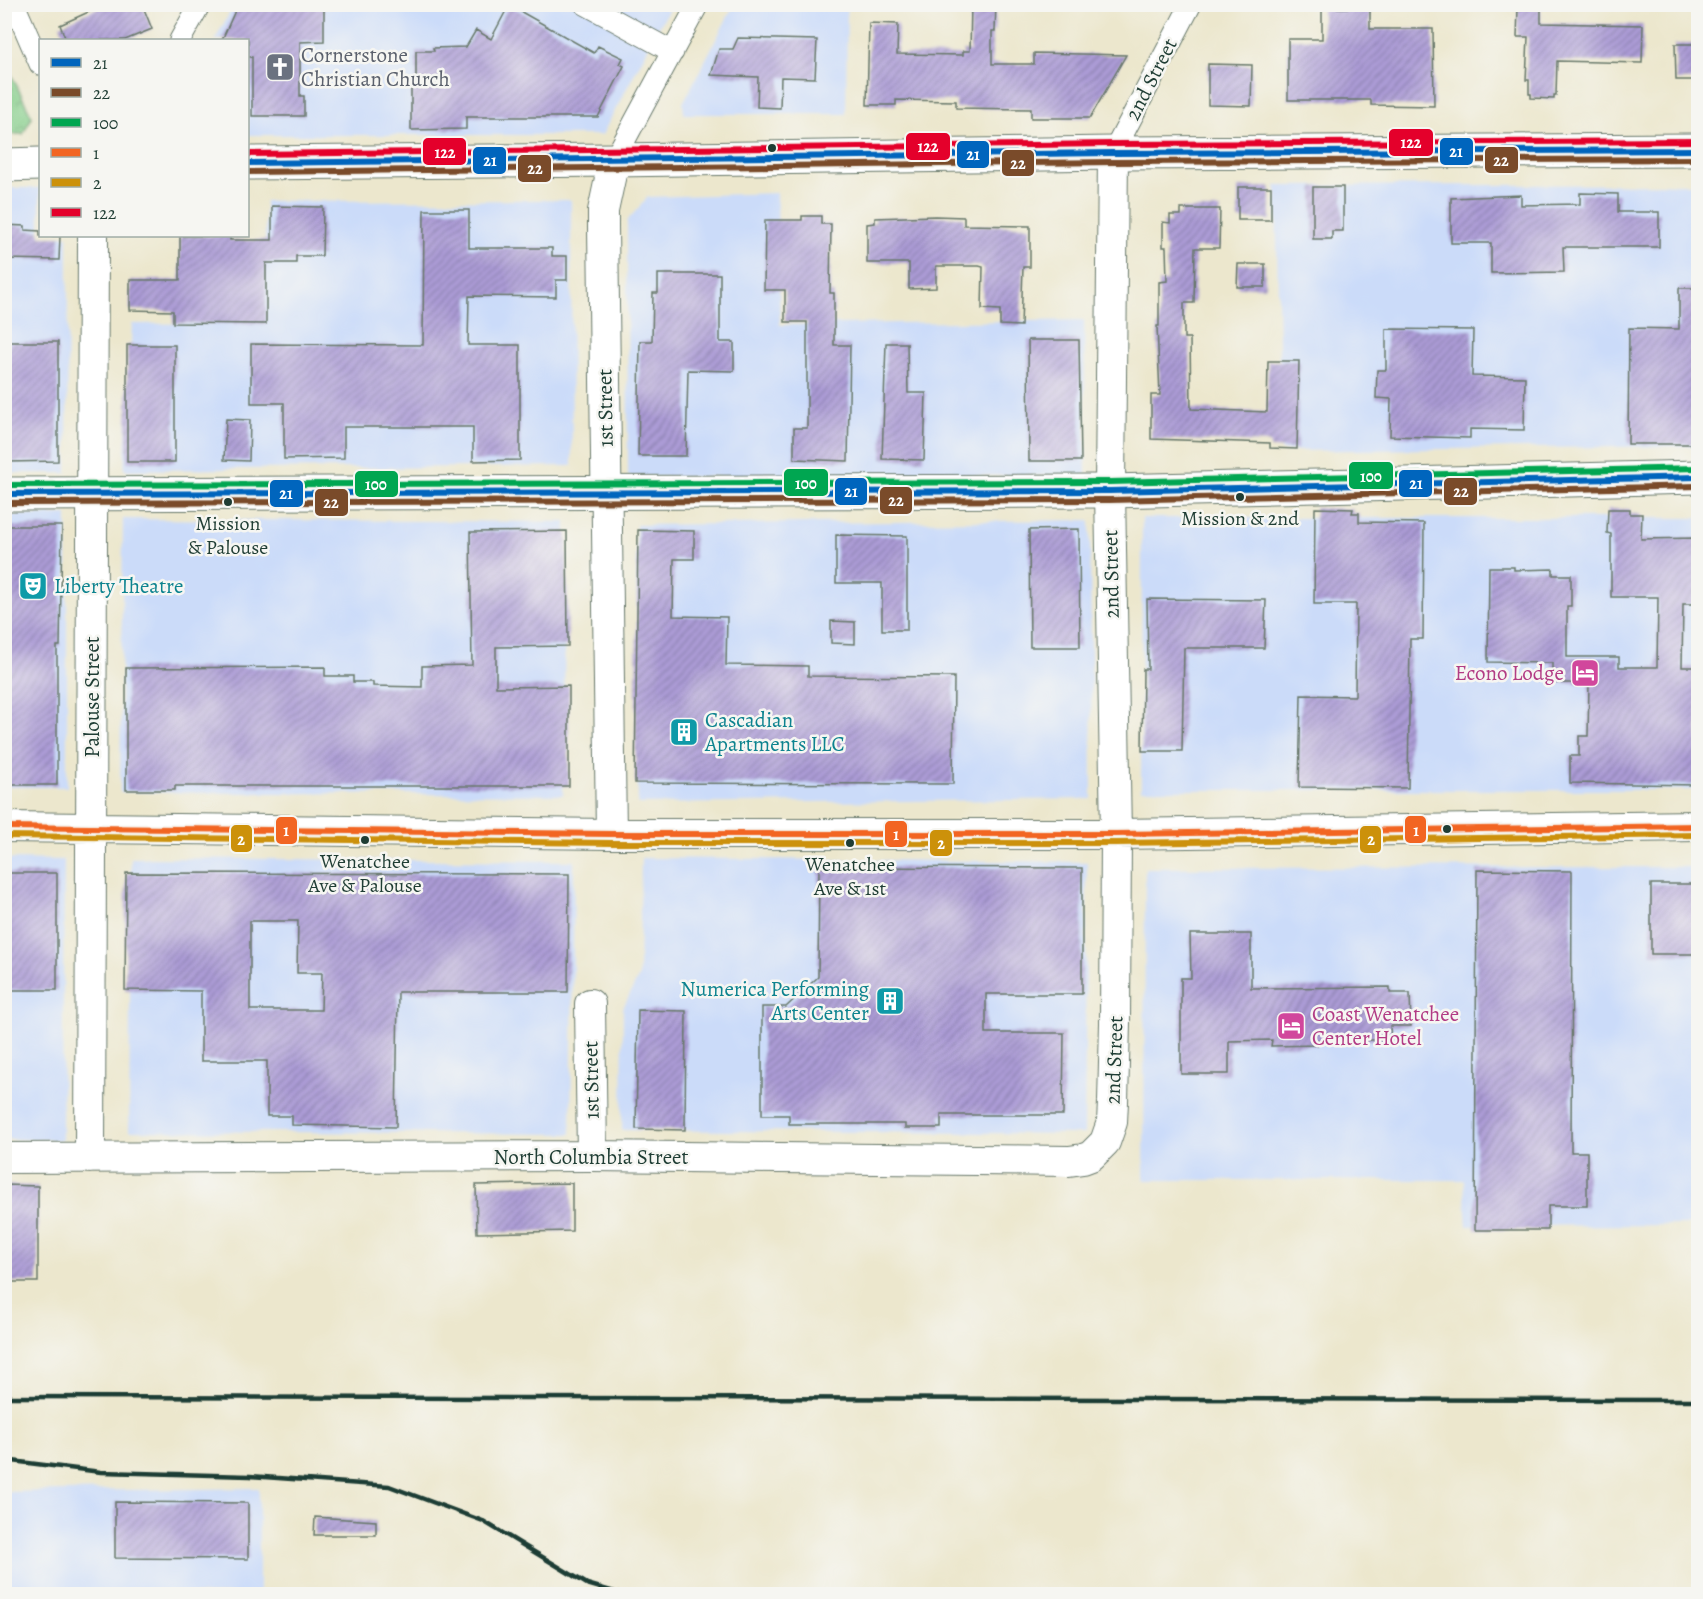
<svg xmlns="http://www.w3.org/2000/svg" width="1703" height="1599" viewBox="0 0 1703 1599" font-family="Alegreya,serif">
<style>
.built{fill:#cbdbf9}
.park{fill:url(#park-crowns);stroke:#52865f;stroke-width:1.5}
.building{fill:url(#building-hatch);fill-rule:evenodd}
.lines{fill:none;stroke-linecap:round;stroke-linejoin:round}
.street-casing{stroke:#67786a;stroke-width:23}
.secondary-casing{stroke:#67786a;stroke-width:32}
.primary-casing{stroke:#67786a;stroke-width:35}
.street{stroke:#fff;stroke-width:21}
.secondary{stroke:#fff;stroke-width:30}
.primary{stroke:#fff;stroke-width:33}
.rail{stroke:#1f3d34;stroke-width:4.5}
.bus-1-casing{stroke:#f6f6f2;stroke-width:10}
.bus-2-casing{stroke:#f6f6f2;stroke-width:10}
.bus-3-casing{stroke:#f6f6f2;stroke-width:10}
.bus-4-casing{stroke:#f6f6f2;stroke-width:10}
.bus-5-casing{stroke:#f6f6f2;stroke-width:10}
.bus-6-casing{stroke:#f6f6f2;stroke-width:10}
.bus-1{stroke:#0065bd;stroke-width:6}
.bus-2{stroke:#7a4b2a;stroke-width:6}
.bus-3{stroke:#00a651;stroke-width:6}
.bus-4{stroke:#f26522;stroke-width:6}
.bus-5{stroke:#cc910a;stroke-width:6}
.bus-6{stroke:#e4002b;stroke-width:6}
.bus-dot{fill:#1f3d34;stroke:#f6f6f2;stroke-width:2}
.labels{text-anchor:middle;stroke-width:5;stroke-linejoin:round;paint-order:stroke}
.bus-label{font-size:20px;fill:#1f3d34;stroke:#f6f6f2}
.worship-label{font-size:21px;fill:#5b616d;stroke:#f6f6f2;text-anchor:start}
.street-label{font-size:21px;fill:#1f3d34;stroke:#f6f6f2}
.culture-label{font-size:21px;fill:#0d838f;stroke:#f6f6f2;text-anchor:start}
.hotel-label{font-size:21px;fill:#b23c85;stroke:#f6f6f2;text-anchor:end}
.line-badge{stroke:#f6f6f2;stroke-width:2}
.badge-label{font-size:16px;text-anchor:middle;font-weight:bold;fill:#fff}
</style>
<defs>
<pattern id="park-crowns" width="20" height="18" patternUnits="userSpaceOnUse" patternTransform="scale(1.5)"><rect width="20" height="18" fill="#86ce8a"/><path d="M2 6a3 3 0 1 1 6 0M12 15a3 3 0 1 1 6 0" fill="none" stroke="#6da872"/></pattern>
<pattern id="building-hatch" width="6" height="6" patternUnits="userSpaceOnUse" patternTransform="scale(1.5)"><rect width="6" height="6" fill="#ac9bd6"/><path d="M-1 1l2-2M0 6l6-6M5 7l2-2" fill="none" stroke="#8b80ae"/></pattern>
</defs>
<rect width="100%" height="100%" fill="#f6f6f2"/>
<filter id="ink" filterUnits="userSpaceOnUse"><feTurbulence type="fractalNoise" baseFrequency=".0167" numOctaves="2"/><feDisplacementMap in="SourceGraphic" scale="12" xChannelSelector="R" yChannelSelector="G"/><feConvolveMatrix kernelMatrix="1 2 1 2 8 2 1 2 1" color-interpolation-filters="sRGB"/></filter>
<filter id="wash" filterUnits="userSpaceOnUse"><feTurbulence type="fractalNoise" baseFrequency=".008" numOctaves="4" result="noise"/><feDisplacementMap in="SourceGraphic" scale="24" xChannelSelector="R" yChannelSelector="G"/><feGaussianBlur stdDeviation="1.35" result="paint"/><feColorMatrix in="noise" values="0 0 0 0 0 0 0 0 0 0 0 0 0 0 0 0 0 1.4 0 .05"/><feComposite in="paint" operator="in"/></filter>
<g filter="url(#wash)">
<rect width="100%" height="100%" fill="#ece7cd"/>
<path class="built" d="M234 5H671L602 135H248V40H215Z
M734 5H847L846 114H684L683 103Z
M1698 184V446L1281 451 1276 186Z
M5 188H40V236H68L67 473H5Z
M777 193 780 325 1084 320 1086 475 628 477 627 221 648 197Z
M571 200 572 466 124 470 132 324 266 323 265 201Z
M4 515H67V787H5Z
M1142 518H1698V790H1141Z
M123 519 566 522 563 795 120 792Z
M1090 520 1092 799 638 804 636 525Z
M131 858 574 861 571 1134 129 1131Z
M641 858 1087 862 1084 1134 622 1130 623 1008 639 976Z
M5 859 64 860 62 1140 5 1139Z
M1698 867V1225L1467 1226 1464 1180H1144L1145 868Z
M259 1488V1594H5L4 1492Z"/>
<path class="park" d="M4 60 32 117 23 134H5Z"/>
<g id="blocks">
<path class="building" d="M106 4H142L152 29 125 40H66L60 25Z
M238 4H324V41L300 42V96H304V116H252V57H248V40H222Z
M971 4H996L995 31H992V64H1034V53L1126 55 1090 118H1031V109L956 108V101L896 100V105H867L869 23 898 24 897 54 963 55V51H970Z
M509 5 594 53 598 46 623 58 620 64 624 66 598 117H466V129L411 130V86H416V51H434L433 48 466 47 476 30 491 39Z
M1322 8H1370V29H1433L1434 106 1371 105V100H1288V39H1322Z
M1518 8 1541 9V23L1643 25 1642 63 1557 61 1556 95H1554V99L1531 98V94H1529V80H1526L1528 37H1517Z
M738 38 817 40 815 78 781 77 780 108 757 107 758 77 711 75 719 49H733Z
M1675 44H1698V80H1676Z
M1208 64 1252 65 1251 106 1208 105Z
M1238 187H1271V220H1238Z
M1313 187H1343V231H1332V239H1313Z
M1580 193 1618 194V212H1659V247H1563L1564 272 1491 273V243H1451V198L1521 195V205L1580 204Z
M272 206 323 207 322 256H296V263H266V324L173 323V311L130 310V280H180V236H230V240H272Z
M1181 209H1220L1219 248H1195L1194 303H1184V338H1190L1191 409 1267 412 1268 361H1299L1297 449 1270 448V443L1151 439V395H1160L1157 326H1159V282L1167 281 1166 247H1163V222L1170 223V215H1181Z
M424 210H469V248H552V256H567V280H556V297L469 296 468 345H520V460L473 461V427H344V458L284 459V403H251V344L423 345Z
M802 216H821V224H831L830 293H834V345H850L848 461 794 459V428H807V322H785V290H764L765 220H802Z
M935 216 964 217V225L1030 226V267H1023L1021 326 1000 325V310L982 309 983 267 979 266H936V288L909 289V263H867V224L875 223V218Z
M4 225 25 226V230L40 231V236H60L59 260 4 259Z
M1238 264H1265V287H1237Z
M658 274H720V342H734V371L688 370 686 456H638L640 341H652L653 293H658Z
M1679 288H1698V444H1628L1629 328 1679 329Z
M1386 329 1473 330 1472 376 1525 377 1524 430 1470 429V438L1390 436 1391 399 1376 398 1377 370H1386Z
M1028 340H1079L1081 461H1029Z
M9 342H58V461L8 462Z
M886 343H907L908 393H926L924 460 882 459Z
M127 345H175V462H127Z
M226 419 250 420 249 461 224 460Z
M1315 508 1353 509 1352 513H1359V522L1424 523 1423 639H1410L1408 788 1299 787 1301 695 1355 696 1356 604H1314Z
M1608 509H1630V514H1642L1641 539 1698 538V604H1683L1682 667H1698V785L1570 783V756H1579V736H1588L1589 683H1552V663L1488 662 1489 567H1514V570L1553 569V575H1571V606H1567V657H1619V667H1657L1658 597H1611V534L1607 533Z
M4 526H62L60 646H57V785H4Z
M1079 529 1080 647H1030L1029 530Z
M638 530 694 531V559H674L673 616 727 617 726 665 808 666V676L954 677 953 784 635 783Z
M567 531 568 646 496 647V687L569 686V786H175V790H126V668L325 667V676H353V682H373V686L422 687V666L472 665 470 532Z
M836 535 907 536V630H882V583H836Z
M1147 599 1266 600 1264 648H1184L1182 751H1142L1143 669H1148Z
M831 621 855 622V644L831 643Z
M819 867 1082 868V994H986V1033H1064L1063 1115H941V1128H905V1124H789V1115H762V1007H786L818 977Z
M1477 870 1572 871 1571 1152H1587V1206H1548V1230H1475Z
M4 873H57V990H4Z
M126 873 569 874 568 992H398L396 1127 292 1125V1116H267V1061H201V991L125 990ZM250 921H298L297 973H322L321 1010H250Z
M1651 884H1698L1697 954H1651Z
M1190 934H1251V988L1390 987V993H1410L1411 1026H1390L1391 1040H1317L1318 1045 1271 1046 1272 1040 1229 1041V1074H1181V978H1191Z
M638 1010 686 1011 685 1130 636 1129Z
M572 1183V1231L477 1233 476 1185Z
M4 1185 38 1186V1282H4Z
M115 1502 248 1503V1559L115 1558Z
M315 1517 376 1521V1535H314Z"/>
</g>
</g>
<g filter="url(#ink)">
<use href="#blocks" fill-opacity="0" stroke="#67786a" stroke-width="1.5"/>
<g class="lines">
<g class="street-casing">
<path id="street" d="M14 4 40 64
M585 4 673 52
M180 40 200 4
M1113 153 1191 4
M614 160 698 4"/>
</g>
<g class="secondary-casing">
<path id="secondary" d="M4 827 611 834H1116L1698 826
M611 834 603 227V211L614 160
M590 1004 592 1156
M4 1158 592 1156 1069 1161 1083 1159 1091 1156 1105 1142 1112 1122 1113 1102 1115 1023 1116 834 1110 491 1113 153
M90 1158 93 236"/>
</g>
<g class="primary-casing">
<path id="primary" d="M248 163 614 160 1113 153 1698 150
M4 165 40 164
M4 494 1110 491 1698 477"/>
</g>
<use href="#street" class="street"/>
<use href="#secondary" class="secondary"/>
<use href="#primary" class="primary"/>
<path class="rail" d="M4 1397 1698 1400
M4 1460 101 1472 250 1476 389 1486 483 1521 587 1584 621 1594"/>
<g class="bus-1-casing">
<path id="bus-1" d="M248 163 1113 153 1698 150
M4 494 1110 491 1698 477"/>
</g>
<g class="bus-2-casing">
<path id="bus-2" d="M248 172 1113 162 1698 159
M4 503 1110 500 1698 486"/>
</g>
<g class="bus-3-casing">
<path id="bus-3" d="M4 485 1110 482 1698 468"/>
</g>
<g class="bus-4-casing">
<path id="bus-4" d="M4 827 611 834H1116L1698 826"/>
</g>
<g class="bus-5-casing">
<path id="bus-5" d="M4 836 611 843H1116L1698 835"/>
</g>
<g class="bus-6-casing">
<path id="bus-6" d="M248 154 1113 144 1698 141"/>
</g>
<use href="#bus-1" class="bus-1"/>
<use href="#bus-2" class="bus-2"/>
<use href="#bus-3" class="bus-3"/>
<use href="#bus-4" class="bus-4"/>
<use href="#bus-5" class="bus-5"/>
<use href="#bus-6" class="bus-6"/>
</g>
</g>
<defs>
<g id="church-square" transform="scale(1.5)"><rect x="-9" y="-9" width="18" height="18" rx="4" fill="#6b7280" stroke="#f6f6f2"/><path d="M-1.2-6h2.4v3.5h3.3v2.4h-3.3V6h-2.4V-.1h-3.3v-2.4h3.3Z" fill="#fff"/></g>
<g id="theatre-square" transform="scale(1.5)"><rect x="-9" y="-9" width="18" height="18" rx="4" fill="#0f9aa8" stroke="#f6f6f2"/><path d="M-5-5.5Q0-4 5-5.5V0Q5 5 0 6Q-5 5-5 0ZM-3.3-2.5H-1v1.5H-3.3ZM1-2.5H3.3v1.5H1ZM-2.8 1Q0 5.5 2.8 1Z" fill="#fff"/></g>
<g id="hotel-square" transform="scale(1.5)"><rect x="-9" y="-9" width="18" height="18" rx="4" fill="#d1479c" stroke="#f6f6f2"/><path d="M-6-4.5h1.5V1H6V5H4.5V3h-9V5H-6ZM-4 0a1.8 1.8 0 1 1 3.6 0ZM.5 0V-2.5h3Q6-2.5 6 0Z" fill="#fff"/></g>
<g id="building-square" transform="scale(1.5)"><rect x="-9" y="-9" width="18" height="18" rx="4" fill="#0f9aa8" stroke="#f6f6f2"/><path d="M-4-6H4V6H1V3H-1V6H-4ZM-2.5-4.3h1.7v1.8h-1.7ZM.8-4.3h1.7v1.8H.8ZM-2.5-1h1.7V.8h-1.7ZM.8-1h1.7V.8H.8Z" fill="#fff"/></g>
</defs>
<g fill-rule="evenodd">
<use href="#church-square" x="280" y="67"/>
<use href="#theatre-square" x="33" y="586"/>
<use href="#hotel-square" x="1585" y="673"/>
<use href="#building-square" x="684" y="732"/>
<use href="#building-square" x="890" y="1001"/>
<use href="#hotel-square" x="1291" y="1026"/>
</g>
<g class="bus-dot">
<circle cx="772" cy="148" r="5"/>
<circle cx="1240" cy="497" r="5"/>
<circle cx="228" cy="502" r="5"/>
<circle cx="1447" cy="829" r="5"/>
<circle cx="365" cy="840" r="5"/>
<circle cx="850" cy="843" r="5"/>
</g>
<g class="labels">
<g class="bus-label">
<text x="1240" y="525">Mission &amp; 2nd</text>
<text x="228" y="530">Mission<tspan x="228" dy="24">&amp; Palouse</tspan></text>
<text x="365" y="868">Wenatchee<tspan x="365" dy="24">Ave &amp; Palouse</tspan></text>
<text x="850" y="871">Wenatchee<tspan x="850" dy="24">Ave &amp; 1st</tspan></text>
</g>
<g class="worship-label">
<text x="301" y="62">Cornerstone<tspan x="301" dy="24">Christian Church</tspan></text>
</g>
<g class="street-label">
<text transform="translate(1151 79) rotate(-63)" y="7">2nd Street</text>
<text transform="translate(605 408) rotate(-91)" y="7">1st Street</text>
<text transform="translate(1111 574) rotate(-91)" y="7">2nd Street</text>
<text transform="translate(92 697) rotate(-90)" y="7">Palouse Street</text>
<text transform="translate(1114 1060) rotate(-88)" y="7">2nd Street</text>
<text transform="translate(591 1080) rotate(-91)" y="7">1st Street</text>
<text x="591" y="1164">North Columbia Street</text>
</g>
<g class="culture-label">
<text x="54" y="593">Liberty Theatre</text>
<text x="705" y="727">Cascadian<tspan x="705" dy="24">Apartments LLC</tspan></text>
<text x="869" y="996" text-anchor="end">Numerica Performing<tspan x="869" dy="24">Arts Center</tspan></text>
</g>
<g class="hotel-label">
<text x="1564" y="680">Econo Lodge</text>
<text x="1312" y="1021" text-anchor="start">Coast Wenatchee<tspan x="1312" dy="24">Center Hotel</tspan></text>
</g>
</g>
<g class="line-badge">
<rect x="1388" y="128" width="46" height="29" rx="6" fill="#e4002b"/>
<rect x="905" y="132" width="46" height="29" rx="6" fill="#e4002b"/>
<rect x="1439" y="137" width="35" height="29" rx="6" fill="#0065bd"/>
<rect x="422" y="137" width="45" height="29" rx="6" fill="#e4002b"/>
<rect x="956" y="140" width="34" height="29" rx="6" fill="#0065bd"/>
<rect x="1484" y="146" width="35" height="28" rx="6" fill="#7a4b2a"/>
<rect x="472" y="146" width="35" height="29" rx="6" fill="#0065bd"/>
<rect x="1001" y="149" width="34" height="28" rx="6" fill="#7a4b2a"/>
<rect x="517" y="154" width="35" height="29" rx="6" fill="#7a4b2a"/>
<rect x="1348" y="461" width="46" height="29" rx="6" fill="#00a651"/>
<rect x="783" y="468" width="46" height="29" rx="6" fill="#00a651"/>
<rect x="1398" y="469" width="35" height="29" rx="6" fill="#0065bd"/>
<rect x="354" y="470" width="45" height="28" rx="6" fill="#00a651"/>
<rect x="1443" y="477" width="35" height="29" rx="6" fill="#7a4b2a"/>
<rect x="834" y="477" width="34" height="29" rx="6" fill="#0065bd"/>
<rect x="269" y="479" width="35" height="29" rx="6" fill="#0065bd"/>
<rect x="879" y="486" width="34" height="29" rx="6" fill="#7a4b2a"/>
<rect x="314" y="488" width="35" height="29" rx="6" fill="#7a4b2a"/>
<rect x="1404" y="815" width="23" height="29" rx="6" fill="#f26522"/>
<rect x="275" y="816" width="23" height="29" rx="6" fill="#f26522"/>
<rect x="884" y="820" width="24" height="28" rx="6" fill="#f26522"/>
<rect x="230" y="824" width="23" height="29" rx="6" fill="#cc910a"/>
<rect x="1359" y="825" width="23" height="29" rx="6" fill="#cc910a"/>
<rect x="929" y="829" width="24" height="28" rx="6" fill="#cc910a"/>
</g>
<g class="badge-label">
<text x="1411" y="148">122</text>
<text x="928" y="152">122</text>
<text x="1456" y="157">21</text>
<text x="445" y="158">122</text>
<text x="973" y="160">21</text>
<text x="1501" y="166">22</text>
<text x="490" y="166">21</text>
<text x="1018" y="169">22</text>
<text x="535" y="174">22</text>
<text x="1371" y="482">100</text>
<text x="806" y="489">100</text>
<text x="1416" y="489">21</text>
<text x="376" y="490">100</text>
<text x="1461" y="497">22</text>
<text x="851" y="497">21</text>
<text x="286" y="499">21</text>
<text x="896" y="506">22</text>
<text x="331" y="508">22</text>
<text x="1416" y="836">1</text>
<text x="286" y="836">1</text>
<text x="896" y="840">1</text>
<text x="241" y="845">2</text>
<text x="1371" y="845">2</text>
<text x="941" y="849">2</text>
</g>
<rect width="1703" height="1599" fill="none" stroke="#f6f6f2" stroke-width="24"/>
<rect x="39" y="39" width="210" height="198" fill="#f6f6f2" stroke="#a0aca6" stroke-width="1.5"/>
<rect x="51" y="58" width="30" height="9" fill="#0065bd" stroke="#a0aca6" stroke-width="1.5"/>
<text x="93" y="69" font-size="18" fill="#1f3d34">21</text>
<rect x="51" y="88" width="30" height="9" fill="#7a4b2a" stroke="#a0aca6" stroke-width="1.5"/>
<text x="93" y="99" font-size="18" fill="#1f3d34">22</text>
<rect x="51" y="118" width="30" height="9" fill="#00a651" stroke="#a0aca6" stroke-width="1.5"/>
<text x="93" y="129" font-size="18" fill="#1f3d34">100</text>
<rect x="51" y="148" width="30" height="9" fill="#f26522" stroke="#a0aca6" stroke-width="1.5"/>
<text x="93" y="159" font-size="18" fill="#1f3d34">1</text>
<rect x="51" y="178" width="30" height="9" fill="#cc910a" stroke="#a0aca6" stroke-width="1.5"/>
<text x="93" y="189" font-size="18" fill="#1f3d34">2</text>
<rect x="51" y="208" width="30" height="9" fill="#e4002b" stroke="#a0aca6" stroke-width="1.5"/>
<text x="93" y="219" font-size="18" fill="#1f3d34">122</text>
</svg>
